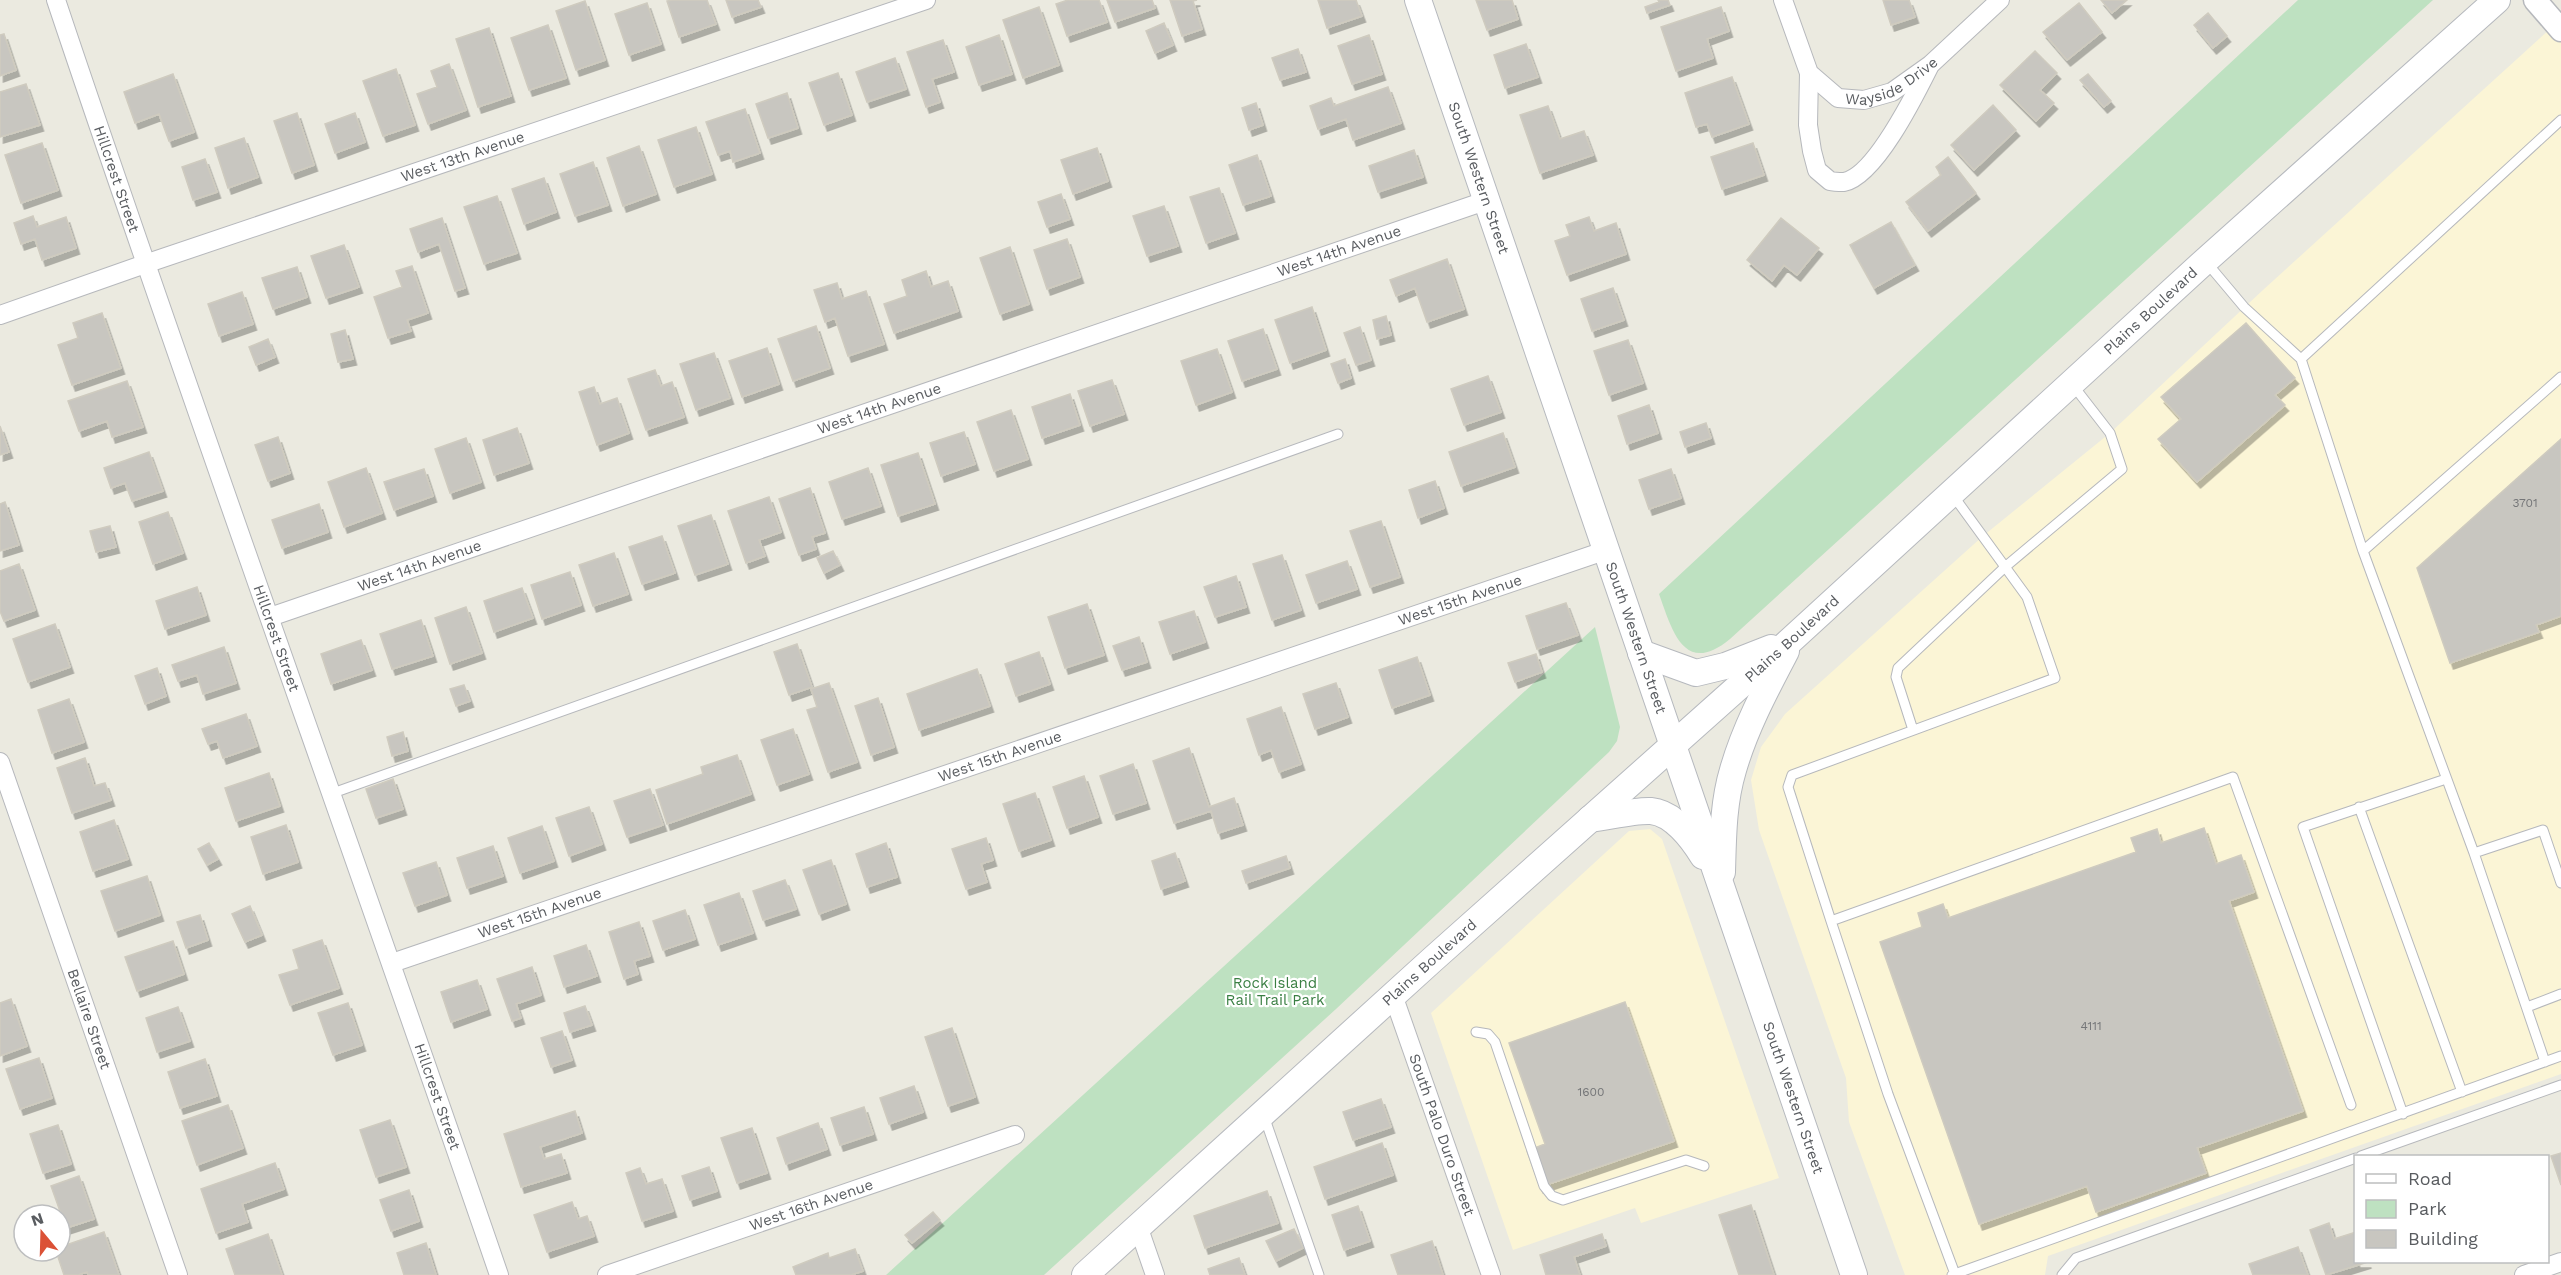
<svg xmlns="http://www.w3.org/2000/svg" width="2561" height="1275" viewBox="0 0 2561 1275" font-family="'Work Sans',sans-serif">
<style>
.commercial{fill:#fbf5d6}
.green{fill:#bee1c1}
.building{fill:#c8c6c0;stroke:#cfcbbf;stroke-width:1.5;filter:url(#shadow)}
.lines{fill:none;stroke-linecap:round;stroke-linejoin:round}
.service-casing{stroke:#b6b8bc;stroke-width:11}
.minor-casing{stroke:#b6b8bc;stroke-width:20}
.tertiary-casing{stroke:#b6b8bc;stroke-width:25}
.secondary-casing{stroke:#b6b9be;stroke-width:28}
.service{stroke:#fff;stroke-width:9}
.minor{stroke:#fff;stroke-width:18}
.tertiary{stroke:#fff;stroke-width:22}
.secondary{stroke:#fff;stroke-width:26}
.labels{text-anchor:middle;stroke-width:4.5;stroke-linejoin:round;paint-order:stroke}
.number-label{font-size:12px;fill:#757678}
.street-label{font-size:15px;fill:#595c60;stroke:#fff}
.park-label{font-size:15px;fill:#3a7f43;stroke:#fff}
</style>
<defs>
<filter id="shadow"><feDropShadow dx="3.5" dy="6" stdDeviation="0" flood-color="#0004"/></filter>
</defs>
<rect width="100%" height="100%" fill="#ebeae0"/>
<path class="commercial" d="M2561 19V1074L2048 1256 2045 1275H1905L1849 1122 1846 1078 1759 830 1751 780 1761 747 1785 714 1983 536 2110 433 2263 290Z
M1650 829 1662 839 1779 1178 1641 1223 1635 1208 1513 1250 1431 1013 1629 831Z"/>
<path class="green" d="M2298 0H2433L1730 639C1684 677 1672 630 1659 594Z
M1595 627 1620 727 1617 741 1609 752 1336 1009 1044 1275H886Z"/>
<path class="building" d="M672 0H707L716 24 679 37 667 1Z
M726 0H758L761 7 732 17Z
M1068 0H1099L1107 22 1067 36 1056 4Z
M1107 0H1152L1155 8 1115 22Z
M1170 0H1197L1193 1 1202 29 1182 36Z
M1318 0H1356L1362 16 1327 28Z
M1476 0H1512L1518 19 1487 30Z
M1658 0H1668L1670 5 1647 13 1645 7 1659 2Z
M1883 0H1909L1915 17 1891 25Z
M2101 0H2127L2112 13Z
M585 1 605 60 576 70 556 11Z
M647 3 661 44 629 55 615 14Z
M2079 3 2102 32 2067 60 2043 32Z
M1039 7 1059 65 1023 78 1003 20Z
M1721 7 1729 31 1707 39 1713 58 1676 71 1661 27Z
M2208 13 2227 36 2213 48 2194 25Z
M1164 23 1173 45 1155 53 1146 31Z
M548 25 566 78 529 90 511 38Z
M489 28 511 96 478 107 456 39Z
M4 34 16 70 0 76V35Z
M999 35 1012 74 979 85 966 47Z
M1369 35 1382 74 1352 84 1338 46Z
M943 40 954 72 932 79 940 102 926 107 907 52Z
M1526 44 1538 77 1505 88 1494 55Z
M1298 49 1306 72 1280 80 1272 58Z
M2035 51 2057 73 2040 90 2054 103 2036 121 2000 85Z
M895 58 906 89 867 102 856 72Z
M449 64 466 110 428 124 417 94 437 87 431 71Z
M396 69 415 125 383 136 363 81Z
M838 73 852 115 824 125 809 83Z
M173 74 194 132 169 141 159 114 135 123 124 92Z
M2088 74 2111 101 2104 107 2080 80Z
M1732 77 1749 124 1712 137 1707 124 1696 127 1685 93Z
M26 84 40 125 0 137V92Z
M1388 87 1401 123 1353 140 1346 119 1318 129 1310 106 1331 98 1334 106Z
M787 93 798 128 768 138 756 104Z
M1256 103 1263 125 1249 130 1242 108Z
M1993 105 2016 130 1974 170 1951 145Z
M1548 106 1560 139 1584 131 1593 155 1540 173 1520 115Z
M745 109 760 153 733 162 730 151 718 155 706 122Z
M297 113 314 165 292 173 274 121Z
M355 113 365 142 335 153 325 124Z
M696 127 712 174 674 187 658 140Z
M244 138 258 177 228 188 215 148Z
M42 143 58 190 21 203 5 155Z
M1753 143 1764 175 1722 189 1711 157Z
M639 146 656 194 623 206 607 158Z
M1097 148 1108 181 1073 194 1061 160Z
M1414 150 1423 177 1378 192 1369 166Z
M1257 155 1271 196 1243 205 1229 165Z
M1948 157 1976 193 1928 231 1906 202 1941 175 1936 167Z
M205 159 217 192 193 200 182 167Z
M593 162 608 205 575 216 560 174Z
M544 178 556 212 524 224 512 189Z
M1219 188 1235 233 1206 243 1190 197Z
M1061 194 1070 219 1047 227 1038 202Z
M497 196 517 253 484 264 464 207Z
M1164 206 1178 246 1147 256 1133 216Z
M33 216 37 227 66 217 76 248 42 260 35 239 21 244 14 223Z
M1589 217 1594 231 1616 223 1626 254 1567 275 1555 241 1570 236 1566 225Z
M442 218 465 288 455 291 439 244 418 252 410 229Z
M1781 218 1819 248 1797 275 1784 265 1772 281 1747 260Z
M1891 222 1915 265 1874 288 1850 245Z
M1067 239 1080 277 1047 289 1034 250Z
M344 245 359 287 326 298 311 256Z
M1010 247 1029 304 1000 314 980 258Z
M1447 259 1464 309 1427 322 1415 288 1396 296 1390 280Z
M412 266 428 313 407 320 411 331 388 338 374 297 402 287 396 271Z
M297 267 307 297 273 309 262 278Z
M926 271 931 287 948 281 958 311 894 333 884 304 907 296 902 280Z
M837 283 842 299 866 291 884 344 848 356 835 318 825 322 814 290Z
M1613 288 1624 320 1592 331 1581 299Z
M242 292 253 324 219 336 208 304Z
M1312 307 1326 350 1290 363 1275 320Z
M102 313 121 368 72 385 58 345 78 338 73 323Z
M1386 316 1391 335 1377 339 1373 320Z
M2246 323 2295 378 2275 395 2285 405 2197 482 2158 439 2181 419 2161 397Z
M816 326 830 368 793 381 778 339Z
M1360 327 1371 360 1356 365 1344 333Z
M1263 329 1277 369 1242 381 1228 341Z
M345 330 353 359 338 362 331 334Z
M268 339 275 357 256 365 249 347Z
M1628 340 1643 383 1609 395 1594 351Z
M767 348 779 384 742 397 729 361Z
M1217 349 1232 392 1196 405 1181 361Z
M714 353 730 398 696 410 680 364Z
M1345 359 1351 378 1338 383 1331 364Z
M655 370 661 386 672 382 684 417 646 430 628 379Z
M1488 376 1501 412 1464 425 1451 389Z
M1112 380 1124 414 1090 426 1078 391Z
M127 381 143 427 112 437 107 421 79 431 68 401Z
M594 387 600 404 617 398 629 433 597 445 579 392Z
M1070 394 1080 425 1042 438 1032 407Z
M1649 405 1658 433 1627 444 1618 416Z
M1011 410 1028 459 994 471 977 422Z
M1706 423 1711 438 1685 447 1680 432Z
M0 426 9 452 0 455Z
M517 428 529 463 494 475 483 440Z
M964 432 975 464 941 476 930 443Z
M1503 433 1515 467 1461 486 1449 452Z
M278 437 290 473 268 481 255 445Z
M466 438 481 482 450 493 435 449Z
M2561 439V616L2536 625 2539 632 2450 663 2417 568Z
M149 452 163 491 132 501 125 483 111 488 104 468Z
M918 453 935 504 898 516 881 465Z
M366 468 382 513 344 527 328 482Z
M868 468 881 506 842 519 829 482Z
M424 469 433 496 394 510 384 482Z
M1671 469 1681 498 1649 509 1639 480Z
M1435 481 1444 508 1418 518 1409 490Z
M810 488 825 533 812 537 816 549 799 555 779 499Z
M769 497 781 532 759 540 765 556 746 563 728 511Z
M5 502 19 545 0 551V504Z
M319 504 328 532 282 548 272 520Z
M168 512 183 553 153 564 139 522Z
M711 515 728 564 695 575 678 526Z
M1381 521 1400 577 1370 587 1350 531Z
M110 526 116 547 96 552 90 531Z
M662 536 675 573 642 584 629 547Z
M833 551 840 565 824 573 817 558Z
M614 553 628 594 593 606 579 565Z
M1282 555 1301 610 1272 620 1253 564Z
M1347 561 1357 589 1316 603 1306 575Z
M19 564 35 610 4 621 0 611V571Z
M570 572 581 605 542 619 531 585Z
M1236 576 1246 607 1215 617 1204 587Z
M197 587 206 615 165 629 156 601Z
M522 588 533 618 494 632 484 601Z
M1566 603 1578 635 1537 649 1526 616Z
M1087 604 1104 655 1065 668 1048 617Z
M466 607 482 653 450 664 435 618Z
M1194 611 1205 642 1170 654 1159 622Z
M421 620 433 656 392 669 380 634Z
M55 624 70 667 28 682 13 639Z
M1139 637 1147 662 1122 670 1113 646Z
M361 640 372 670 331 684 321 654Z
M797 644 812 687 789 695 774 652Z
M224 647 236 683 203 694 197 675 178 681 172 665Z
M1039 652 1050 684 1016 696 1005 664Z
M1536 654 1542 672 1515 682 1508 663Z
M1417 657 1430 695 1392 708 1379 670Z
M157 668 166 696 145 704 135 676Z
M977 669 990 706 919 730 907 694Z
M829 683 857 762 828 772 807 710 817 707 811 689Z
M1336 683 1348 717 1315 729 1303 694Z
M464 685 470 701 456 706 450 689Z
M878 698 894 747 871 755 855 706Z
M69 699 84 742 52 753 38 710Z
M1281 707 1301 764 1279 772 1271 750 1259 755 1247 719Z
M246 714 257 746 223 758 217 741 208 744 202 729Z
M793 729 809 774 777 785 761 740Z
M403 732 408 751 392 756 387 737Z
M1189 748 1209 807 1234 798 1243 825 1218 833 1211 811 1174 823 1153 761Z
M737 755 751 794 667 824 656 790 703 774 701 767Z
M85 758 94 786 105 783 111 800 72 813 57 768Z
M1133 764 1146 803 1113 814 1100 776Z
M269 773 280 806 236 821 225 788Z
M1084 776 1098 817 1067 828 1053 787Z
M393 779 403 809 376 818 366 789Z
M650 789 663 825 627 837 614 801Z
M1035 793 1051 840 1019 851 1003 804Z
M589 807 602 844 569 856 556 818Z
M114 820 128 859 93 871 80 832Z
M286 825 298 862 263 874 251 837Z
M542 826 554 861 520 873 508 838Z
M2204 828 2216 864 2241 855 2254 892 2229 901 2303 1111 2197 1148 2206 1173 2096 1212 2087 1186 1979 1224 1880 942 1922 927 1918 913 1943 904 1948 918 2136 852 2131 838 2157 829 2161 843Z
M986 838 993 860 981 864 987 882 966 889 952 849Z
M209 843 218 859 207 865 198 849Z
M886 843 897 877 867 887 856 854Z
M493 846 503 876 467 888 457 858Z
M1175 853 1185 881 1161 889 1152 861Z
M1286 856 1290 868 1246 883 1242 871Z
M831 860 846 904 819 914 803 870Z
M436 862 447 895 415 906 403 873Z
M147 876 160 915 115 931 101 891Z
M785 880 796 909 763 920 753 891Z
M739 893 753 933 718 945 704 905Z
M250 906 262 935 245 942 232 914Z
M685 910 695 939 663 950 653 921Z
M200 915 208 940 186 948 177 922Z
M639 922 650 956 634 961 638 974 624 979 609 932Z
M322 940 339 988 290 1005 279 975 299 969 293 950Z
M173 941 184 974 137 991 125 957Z
M586 945 597 976 564 987 554 956Z
M532 967 541 995 516 1004 521 1018 512 1021 497 979Z
M477 980 487 1009 451 1022 441 992Z
M11 999 27 1046 0 1056V1003Z
M1625 1002 1674 1141 1540 1187 1527 1151 1545 1144 1509 1043Z
M348 1003 362 1045 333 1055 318 1013Z
M585 1006 592 1025 570 1032 564 1013Z
M178 1007 190 1041 157 1052 146 1018Z
M952 1028 975 1097 948 1106 925 1037Z
M562 1031 572 1060 551 1067 541 1038Z
M39 1058 52 1098 20 1109 6 1069Z
M205 1059 217 1096 180 1108 168 1072Z
M914 1086 923 1112 889 1124 880 1098Z
M1381 1099 1391 1127 1353 1140 1343 1112Z
M228 1105 243 1148 197 1165 182 1121Z
M864 1107 873 1134 840 1145 831 1118Z
M575 1111 582 1133 540 1147 544 1159 561 1154 567 1173 521 1187 504 1134Z
M390 1120 406 1167 376 1177 360 1130Z
M818 1123 827 1149 786 1164 777 1138Z
M58 1125 71 1164 43 1173 30 1134Z
M752 1128 767 1173 737 1183 721 1138Z
M1382 1143 1393 1175 1325 1199 1314 1167Z
M2561 1153V1185L2551 1156Z
M275 1163 284 1189 242 1204 248 1222 216 1233 201 1189Z
M709 1167 717 1191 690 1200 682 1176Z
M640 1168 646 1184 662 1179 673 1211 642 1221 626 1173Z
M79 1176 94 1219 66 1228 51 1186Z
M409 1190 419 1221 391 1231 380 1200Z
M1267 1191 1278 1223 1205 1248 1194 1216Z
M572 1202 578 1219 587 1216 594 1236 547 1252 534 1215Z
M1751 1205 1774 1275H1739L1719 1215Z
M1358 1206 1370 1241 1344 1250 1332 1215Z
M933 1212 940 1220 912 1243 905 1235Z
M2329 1223 2334 1239 2356 1232V1262H2368L2326 1275 2310 1230Z
M1294 1229 1303 1248 1276 1261 1266 1241Z
M104 1232 119 1275H88L87 1272 78 1275H64L56 1251H60V1247Z
M268 1234 282 1275H235L226 1249Z
M1602 1234 1606 1246 1574 1257 1580 1275H1546L1540 1255Z
M1432 1241 1443 1275H1398L1391 1255Z
M426 1243 436 1275H404L397 1253Z
M2298 1247 2308 1275H2253L2249 1264Z
M855 1249 863 1271 851 1275H796L793 1267 828 1253 829 1258Z
M1239 1258 1245 1275H1210L1208 1269Z"/>
<g class="lines">
<g class="service-casing">
<path id="service" d="M2207 263 2244 307 2301 359 2363 551 2474 853 2545 1062
M2301 359 2561 120
M2363 551 2561 377
M1913 730 1896 677 1898 668 2005 567 2122 469 2110 433 2072 384
M333 793 1338 434
M2359 807 2462 1092
M2474 853 2543 830 2561 883
M1831 921 1788 787 1792 775 2055 678 2027 597 1952 494
M2527 1007 2561 994
M1476 1032 1488 1034 1495 1042 1544 1186 1552 1196 1563 1200 1686 1160 1704 1166
M2403 1114 2303 827 2446 779
M1264 1116 1319 1275
M2361 1156 2561 1085
M1955 1274 1888 1094 1831 921 2233 777 2351 1105
M1952 1275 2561 1056
M2062 1275 2076 1258 2356 1158"/>
</g>
<g class="minor-casing">
<g id="minor">
<path id="s1" d="M56 0C199 427 353 849 499 1275"/>
<path id="s2" d="M1783 0 1809 73 1838 98 1864 100 1892 92 1930 65 2000 0"/>
<path d="M1809 73 1808 125 1812 151 1817 170 1830 181C1834 182 1839 182 1844 182 1875 176 1915 95 1929 67"/>
<path id="s3" d="M0 315 145 264 926 0"/>
<path id="s4" d="M270 617 1488 200"/>
<path id="s5" d="M0 762 178 1275"/>
<path id="s6" d="M392 963 1607 550"/>
<path id="s7" d="M1393 995 1491 1275"/>
<path d="M1138 1226 1155 1275"/>
<path id="s8" d="M607 1275 1015 1135"/>
<path d="M2524 1275 2561 1262"/>
</g>
</g>
<g class="tertiary-casing">
<path id="tertiary" d="M2535 0 2561 30"/>
</g>
<g class="secondary-casing">
<g id="secondary">
<path id="s9" d="M1418 0 1854 1275"/>
<path d="M1641 653 1696 673 1725 666 1771 648"/>
<path d="M1590 819C1608 817 1634 810 1651 811 1673 813 1692 838 1703 856"/>
<path d="M1722 872C1723 838 1723 803 1733 770 1745 728 1766 689 1786 651"/>
<path id="s10" d="M1085 1275 1432 960 1791 640 2205 261 2497 0"/>
</g>
</g>
<use href="#service" class="service"/>
<use href="#minor" class="minor"/>
<use href="#tertiary" class="tertiary"/>
<use href="#secondary" class="secondary"/>
</g>
<g class="labels">
<g class="number-label">
<text x="2525" y="507">3701</text>
<text x="2091" y="1030">4111</text>
<text x="1591" y="1096">1600</text>
</g>
<g class="street-label">
<text dy="5" stroke="none"><textPath href="#s2" startOffset="174">Wayside Drive</textPath></text>
<text dy="5" stroke="none"><textPath href="#s3" startOffset="489">West 13th Avenue</textPath></text>
<text dy="5" stroke="none"><textPath href="#s9" startOffset="188">South Western Street</textPath></text>
<text dy="5" stroke="none"><textPath href="#s1" startOffset="189">Hillcrest Street</textPath></text>
<text dy="5" stroke="none"><textPath href="#s4" startOffset="1130">West 14th Avenue</textPath></text>
<text dy="5" stroke="none"><textPath href="#s10" startOffset="1437">Plains Boulevard</textPath></text>
<text dy="5" stroke="none"><textPath href="#s4" startOffset="644">West 14th Avenue</textPath></text>
<text dy="5" stroke="none"><textPath href="#s4" startOffset="158">West 14th Avenue</textPath></text>
<text dy="5" stroke="none"><textPath href="#s6" startOffset="1128">West 15th Avenue</textPath></text>
<text dy="5" stroke="none"><textPath href="#s9" startOffset="674">South Western Street</textPath></text>
<text dy="5" stroke="none"><textPath href="#s1" startOffset="675">Hillcrest Street</textPath></text>
<text dy="5" stroke="none"><textPath href="#s10" startOffset="951">Plains Boulevard</textPath></text>
<text dy="5" stroke="none"><textPath href="#s6" startOffset="642">West 15th Avenue</textPath></text>
<text dy="5" stroke="none"><textPath href="#s6" startOffset="156">West 15th Avenue</textPath></text>
<text dy="5" stroke="none"><textPath href="#s10" startOffset="465">Plains Boulevard</textPath></text>
<text dy="5" stroke="none"><textPath href="#s5" startOffset="272">Bellaire Street</textPath></text>
<text dy="5" stroke="none"><textPath href="#s1" startOffset="1161">Hillcrest Street</textPath></text>
<text dy="5" stroke="none"><textPath href="#s9" startOffset="1160">South Western Street</textPath></text>
<text dy="5" stroke="none"><textPath href="#s7" startOffset="148">South Palo Duro Street</textPath></text>
<text dy="5" stroke="none"><textPath href="#s8" startOffset="216">West 16th Avenue</textPath></text>
</g>
<g class="park-label">
<text x="1275" y="988">Rock Island<tspan x="1275" dy="17">Rail Trail Park</tspan></text>
</g>
</g>
<rect x="2354" y="1155" width="195" height="108" fill="#ffffff" stroke="#bdbebf" stroke-width="1.5"/>
<rect x="2366" y="1174" width="30" height="9" fill="#ffffff" stroke="#bdbebf" stroke-width="1.5"/>
<text x="2408" y="1185" font-size="18" fill="#595c60">Road</text>
<rect x="2366" y="1200" width="30" height="18" fill="#bee1c1" stroke="#bdbebf" stroke-width="1.5"/>
<text x="2408" y="1215" font-size="18" fill="#595c60">Park</text>
<rect x="2366" y="1230" width="30" height="18" fill="#c8c6c0" stroke="#bdbebf" stroke-width="1.5"/>
<text x="2408" y="1245" font-size="18" fill="#595c60">Building</text>
<g transform="translate(42 1233) rotate(341)"><circle r="28" fill="#ffffff" stroke="#bdbebf" stroke-width="1.5"/>
<path d="M0-4.5L10 22L0 15L-10 22Z" fill="#db5136"/>
<text y="-9" font-size="16" font-weight="bold" text-anchor="middle" fill="#595c60">N</text>
</g>
</svg>
